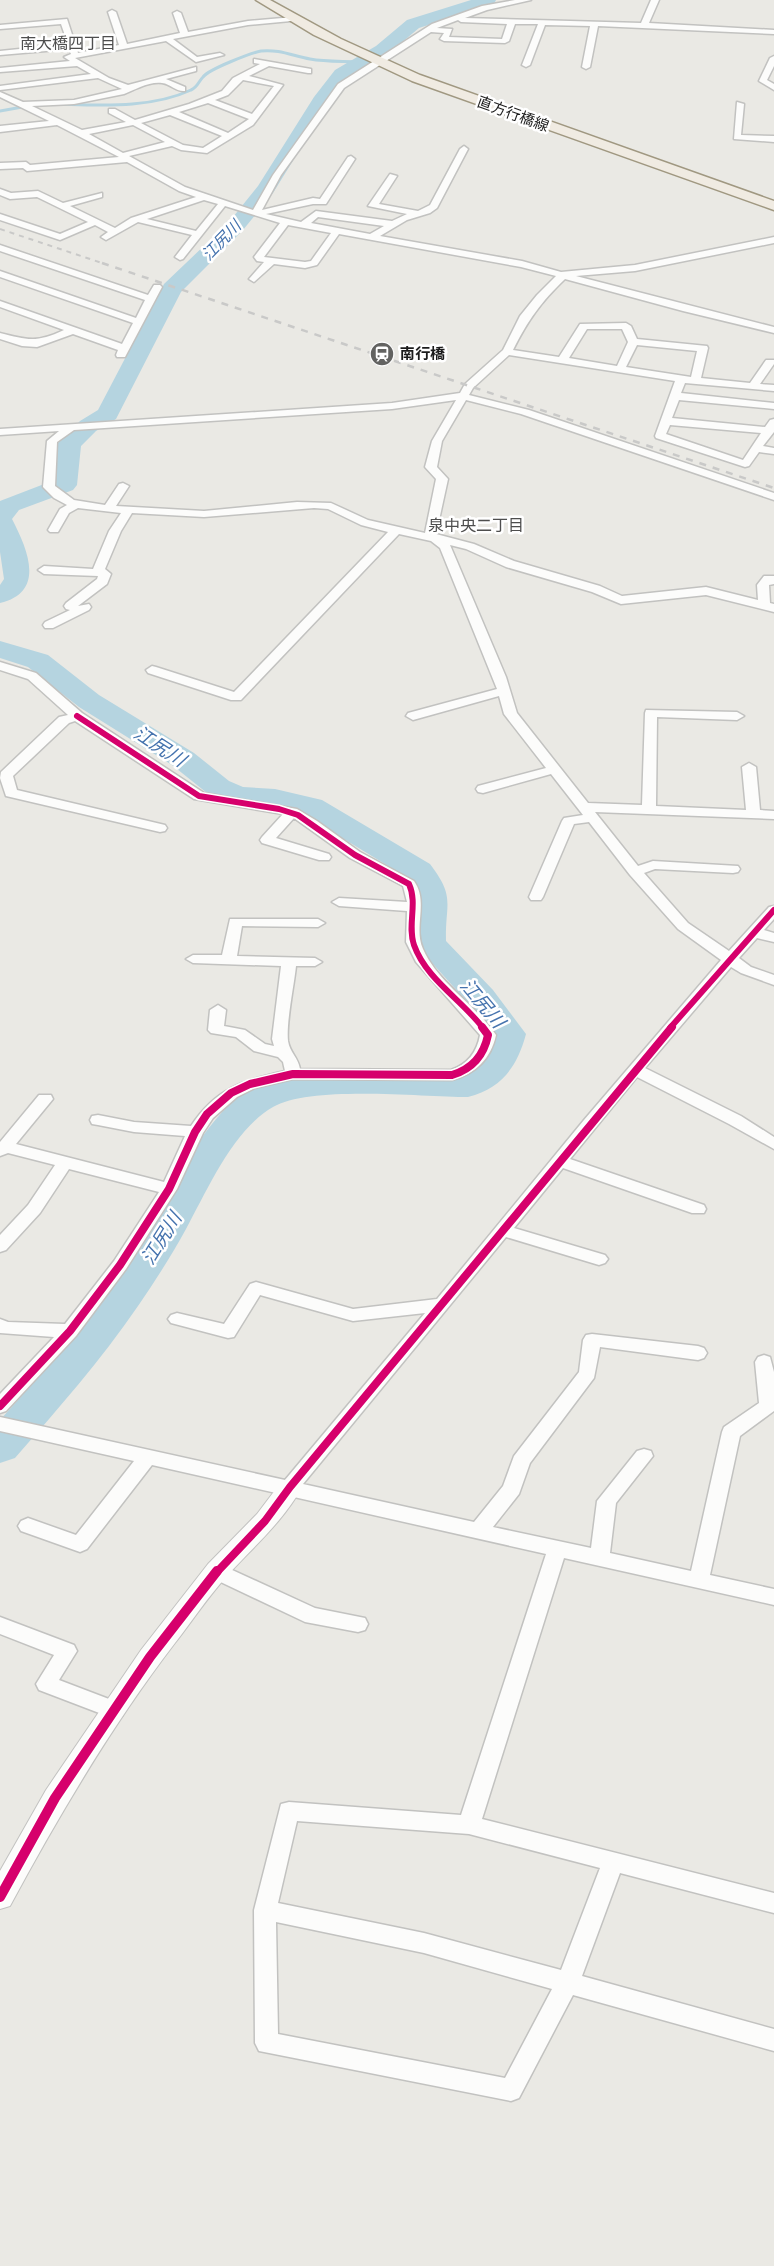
<svg xmlns="http://www.w3.org/2000/svg" width="774" height="2266" viewBox="0 0 774 2266" font-family="'Public Sans','Noto Sans JP',sans-serif">
<style>
.lines{fill:none;stroke-linecap:round;stroke-linejoin:round}
.stream{stroke:#b5d4e0;stroke-width:3}
.river{fill:#b5d4e0;fill-rule:evenodd}
.minor-casing{stroke:#c2c2c0;stroke-width:3}
.tertiary-casing{stroke:#c2c2c0;stroke-width:2}
.primary-casing{stroke:#a09881;stroke-width:3}
.minor{fill:#fcfcfb;fill-rule:evenodd}
.tertiary{fill:#fcfcfb;fill-rule:evenodd}
.primary{fill:#f0ebe2;fill-rule:evenodd}
.rail-far1{stroke:#c9c9c8;stroke-width:2;stroke-dasharray:5 5;stroke-linecap:butt}
.rail{stroke:#c9c9c8;stroke-width:2.5;stroke-dasharray:7 7;stroke-linecap:butt}
.cycleway-far2-casing{stroke:#fff;stroke-width:9}
.cycleway-far1-casing{stroke:#fff;stroke-width:11}
.cycleway-casing{stroke:#fff;stroke-width:13}
.cycleway-far2{stroke:#d6006c;stroke-width:6}
.cycleway-far1{stroke:#d6006c;stroke-width:8}
.cycleway{stroke:#d6006c;stroke-width:10}
.labels{text-anchor:middle;stroke-width:5;stroke-linejoin:round;paint-order:stroke}
.far-street-label{font-size:15px;fill:#1b1b1b;stroke:#fff}
.far-poi-label{font-size:15px;font-weight:bold;fill:#1b1b1b;stroke:#fff;text-anchor:start}
.far-neighbourhood-label{font-size:16px;fill:#4e4e4e;stroke:#fff}
.far-water-label{font-size:16px;font-style:italic;fill:#4573ae;stroke:#fff}
.water-label{font-size:19px;font-style:italic;fill:#4573ae;stroke:#fff}
</style>
<rect width="100%" height="100%" fill="#eae9e4"/>
<g class="lines">
<path class="stream" d="M56 104C100 105 150 109 191 90 198 87 198 82 203 77 209 69 251 53 261 51 279 49 293 56 310 59 326 62 343 61 359 62
M0 111 28 106"/>
<path class="river" d="M471 0H496L494 4 419 28 388 54 347 78 331 99 273 193 243 230 181 292 116 419 96 431 81 446 77 485 73 490 19 510 12 519C28 550 46 592 0 603V585L4 579 0 552V501L52 481 57 444 80 421 98 410 164 284 229 222 258 186 314 97 335 70 376 46 407 20Z
M0 641 48 655 99 695 194 753 229 781 243 787 275 789 322 800 430 864C456 898 445 903 446 941L493 990 526 1034C517 1067 502 1088 468 1097 422 1097 310 1085 273 1107 233 1130 208 1189 186 1229 172 1255 155 1281 138 1306 101 1360 58 1409 15 1458L0 1463V1420C43 1373 84 1326 119 1274 151 1227 202 1114 249 1090 295 1066 365 1072 416 1073 428 1074 455 1078 465 1073 482 1066 487 1051 492 1035L469 1004 414 943 417 898 408 878 301 813 275 807 237 805 207 793 172 765 79 707 28 667 0 658Z"/>
<g class="minor-casing">
<path id="minor" d="M515 0H531L487 10 465 18 641 23 651 0H659L649 23 774 30V34L598 26 590 67 586 69 582 67 590 26 545 25 530 65 526 67 522 65 538 24H515L509 41 505 43 444 41 440 39 444 33 431 32 344 88 281 175 262 210 313 198 320 199 348 157 351 156 355 159 326 204H313L266 214 301 222 316 211 392 221 407 214 368 206 390 174 397 176 379 204 418 211 430 205 460 149 464 146 468 149 437 208 430 213 407 220 380 236 522 261 561 272 635 265 774 237V243L635 271 576 276 774 327V333L683 311 565 279C541 302 528 320 513 350L559 357 580 324 626 323 631 326 637 339 707 346 708 348 701 378 750 383 766 360H774V364L760 384 774 385V391L685 383 681 393 774 403V409L679 400 672 418 765 427 770 420 774 419V432L763 446 774 448V454L759 452 749 466 745 467 656 438 655 436 675 381 509 355 473 388 469 395 529 410 774 493V500L521 414 466 400 442 441 437 467 448 479 436 534 474 544 514 561 600 586 622 596 706 587 758 600 757 585 764 576H774V584L769 585 770 603 774 604V612L706 595 621 604 592 592 506 567 466 549 450 545 506 677 517 713 588 803 642 805 645 713 646 710 737 712 744 716 737 720 657 717 656 806 746 810 742 767 749 763 756 767 760 810 774 811V819L595 812 638 866 653 861 738 866 740 869 738 872 733 873 655 869 644 873 688 923 729 951 769 907 774 906V919L764 930 774 933V942L757 938 739 958 751 967 774 975V985L741 973 731 967 645 1068 741 1116 774 1137V1149L729 1124 637 1077 570 1159 704 1205 706 1209 704 1213H692L563 1168 514 1228 605 1255 608 1259 605 1263 599 1265 506 1237 303 1484 474 1522 503 1486 514 1456 579 1372 583 1340 586 1335 592 1334 698 1346 704 1348 707 1353 704 1358 698 1360 600 1347 594 1378 530 1463 519 1494 493 1527 591 1548 597 1501 637 1451 644 1449 651 1451 653 1456 616 1503 610 1553 691 1571 722 1432 724 1427 759 1403 755 1362 758 1357 764 1355 770 1357 774 1372V1411L740 1436 710 1575 774 1589V1605L564 1558 482 1819 774 1893V1913L620 1873 582 1976 774 2029V2051L573 1995 519 2098 511 2101 259 2051 255 2043 254 1910 281 1804 289 1802 461 1815 546 1554 152 1465 87 1549 80 1552 21 1531 18 1526 21 1521 28 1518 76 1535 134 1461 0 1431V1417L285 1480 425 1313 353 1321 260 1295 234 1337 228 1338 171 1323 168 1319 171 1315 177 1313 224 1324 250 1284 256 1282 353 1309 437 1299 584 1120 721 960 678 929 630 875 589 822 574 824 543 897 541 900H531L529 897 562 821 564 818 583 815 551 774 483 793 478 792 476 789 478 786 546 768 504 714 499 696 413 720 406 716 408 713 497 689 440 548 431 541 399 534 241 700H231L148 673 146 670 152 666 156 667 234 692 388 532 361 525 328 509 314 508 204 517 132 513 121 531 105 569 111 574 107 584 78 606 89 604 91 607 89 610 53 628H45L43 625 45 622 70 610 66 609 64 606 66 603 97 579 98 576 44 574 38 570 44 566 93 569 109 531 121 513 78 508 69 513 58 532H50L48 530 60 509 67 505 54 498 43 487 47 441 59 431 0 435V429L392 403 460 393 465 384 503 350 520 316 537 295 556 276 521 267 339 234 317 265 305 268 274 264 254 282 249 279 264 262 257 261 254 257 280 223 225 206 183 259 180 260 175 257 192 235 138 222 106 240 101 237 108 232 95 225 60 240 0 220V214L60 234 88 222 37 197 10 199 0 195V189L11 193 38 191 63 203 102 193V197L70 206 115 228 131 218 196 197 179 191 127 162 27 171 23 168 0 169V163L26 162 30 165 119 157 57 125 0 132V126L49 121 0 97V92L23 102 74 100 122 89 98 78 0 90V86L91 74 77 66 0 72V68L70 61 64 57 71 54 69 49 0 55V51L68 44 61 24 0 29V25L67 19 78 53 119 45 108 12 112 10 116 12 127 44 180 33 173 13 177 11 181 13 188 32 248 21 294 17 295 19 291 21 248 25 173 39 197 57 220 53 224 55 196 62 166 41 75 58 109 78 128 85 196 67V71L166 79 185 87V91C176 92 171 84 162 83 150 81 134 90 124 94L74 104 32 106 82 130 126 122 109 113V109H115L135 120 189 104 222 91 233 78 260 64 254 63V59L311 69V73H308L269 66 249 76 283 85 253 125 207 153 181 150 172 146 129 156 185 187 253 210 273 175 338 84 432 24 482 6ZM458 20 461 22 507 24 502 39 449 37 452 29 437 28ZM243 80 274 86 252 114 215 100 228 95ZM208 103 249 119 228 133 179 112ZM170 115 222 136 203 148 183 145 141 123ZM133 125 165 142 123 153 89 134ZM204 200 218 204 196 231 147 219ZM318 217 384 226 370 234 311 223ZM288 225 331 233 311 261 305 262 264 257ZM587 329H622L628 342 617 366 569 358ZM637 345 697 351 691 377 626 367ZM456 400 432 441 425 467 436 479 425 533 368 520 331 503 297 502 204 511 116 506 129 486 123 483 119 484 105 505 74 500 55 486 57 442 74 430 392 409ZM670 425 761 433 743 460 666 434ZM297 1821 469 1834 600 1868 561 1970 424 1933 278 1903ZM276 1922 424 1953 552 1989 505 2078 278 2034Z
M774 56V66L767 80 774 84V90L759 81 770 58Z
M737 102 744 104 741 135 774 136V142L734 139Z
M0 245 148 295 154 285H160L162 287 125 357H117L116 355 118 350 73 334 37 347 22 346 0 339V333C28 340 36 343 64 330L0 307V301L122 344 133 323 0 277V271L136 318 145 300 0 251Z
M0 662 36 673 82 713 204 793 297 809 317 821 360 852 414 881C429 902 413 927 423 949 438 983 475 1004 496 1035 491 1059 475 1074 452 1080L293 1079 255 1088 237 1097 213 1118 203 1133 177 1189 126 1269 76 1336 6 1411 0 1413V1394L54 1337 0 1333V1319L8 1322 65 1324 114 1261 159 1192 69 1169 40 1213 6 1250 0 1252V1235L28 1205 55 1165 8 1153 0 1156V1142L39 1095H51L53 1099 16 1144 164 1182 185 1136 134 1132 98 1125 92 1124 90 1120 92 1116 98 1115 134 1122 191 1126C216 1088 242 1081 285 1071L283 1062 278 1057 254 1051 236 1037 211 1033 208 1030 210 1010 218 1005 226 1010 224 1026 245 1030 265 1044 274 1046 272 1039 281 966 193 963 186 959 193 955H222L230 919H318L325 923 318 927 242 926 237 956 315 958 322 962 315 966H296C294 986 286 1022 288 1041 290 1053 298 1057 300 1069L451 1070C468 1064 477 1052 480 1035L416 962 406 942 407 911 339 906 332 902 339 898 407 902 403 886 350 858 294 818 276 838 329 854 331 857 329 860H319L262 843 260 840 262 837 283 814 194 799 75 721 69 723 13 776 17 790 165 825 167 828 165 831 160 832 6 796 0 778 1 772 59 717 68 715 28 679 0 670Z
M217 1563 315 1608 365 1618 368 1624 365 1630 358 1632 305 1622 210 1577 207 1571 210 1565Z
M0 1617 74 1645 77 1651 59 1680 122 1704 125 1710 122 1716 115 1719 39 1690 36 1684 54 1655 0 1634Z"/>
</g>
<g class="tertiary-casing">
<path id="tertiary" d="M290 1478 298 1481 302 1487C283 1522 252 1548 226 1577 208 1597 192 1621 175 1643 112 1725 59 1815 10 1906L0 1909V1871L46 1790 141 1650 208 1564 257 1514 282 1481Z"/>
</g>
<g class="primary-casing">
<path id="primary" d="M256 0H270L341 39 420 75 774 201V210L412 81 314 35Z"/>
</g>
<use href="#minor" class="minor"/>
<use href="#tertiary" class="tertiary"/>
<use href="#primary" class="primary"/>
<path class="rail-far1" d="M0 229 105 264"/>
<path class="rail" d="M102 263 774 488"/>
<g class="cycleway-far2-casing">
<path id="cycleway-far2" d="M77 716 199 796 279 809 298 815 355 855 409 884C418 904 407 925 414 945 426 979 462 1000 483 1028
M670 1028 774 910"/>
</g>
<g class="cycleway-far1-casing">
<path id="cycleway-far1" d="M0 1406 70 1331 120 1265 169 1189 195 1132 207 1114 231 1093 250 1084 293 1074 452 1075C472 1069 484 1055 488 1035L482 1027
M216 1573 265 1521 290 1487 672 1027"/>
</g>
<g class="cycleway-casing">
<path id="cycleway" d="M0 1897 55 1798 150 1657 217 1571"/>
</g>
<use href="#cycleway-far2" class="cycleway-far2"/>
<use href="#cycleway-far1" class="cycleway-far1"/>
<use href="#cycleway" class="cycleway"/>
</g>
<defs>
<g id="station-disc" transform="scale(1.25)"><circle r="9.5" fill="#636361" stroke="#fff"/><path d="M-3-6H3Q5-6 5-4V2Q5 4 3 4L4.5 6H3L1.5 4h-3L-3 6H-4.5L-3 4Q-5 4-5 2V-4Q-5-6-3-6ZM-3.5-4v3h7v-3ZM-3.5 1v1.5H-2V1ZM2 1v1.5H3.5V1Z" fill="#fff"/></g>
</defs>
<g fill-rule="evenodd">
<use href="#station-disc" x="382" y="354"/>
</g>
<g class="labels">
<g class="far-street-label">
<text transform="translate(513 114) rotate(20)" y="5">直方行橋線</text>
</g>
<g class="far-poi-label">
<text x="400" y="359">南行橋</text>
</g>
<g class="far-neighbourhood-label">
<text x="68" y="49">南大橋四丁目</text>
<text x="476" y="531">泉中央二丁目</text>
</g>
<g class="far-water-label">
<text transform="translate(221 240) rotate(-46)" y="6">江尻川</text>
</g>
<g class="water-label">
<text transform="translate(160 746) rotate(33)" y="7">江尻川</text>
<text transform="translate(483 1003) rotate(50)" y="7">江尻川</text>
<text transform="translate(161 1238) rotate(-58)" y="7">江尻川</text>
</g>
</g>
</svg>
